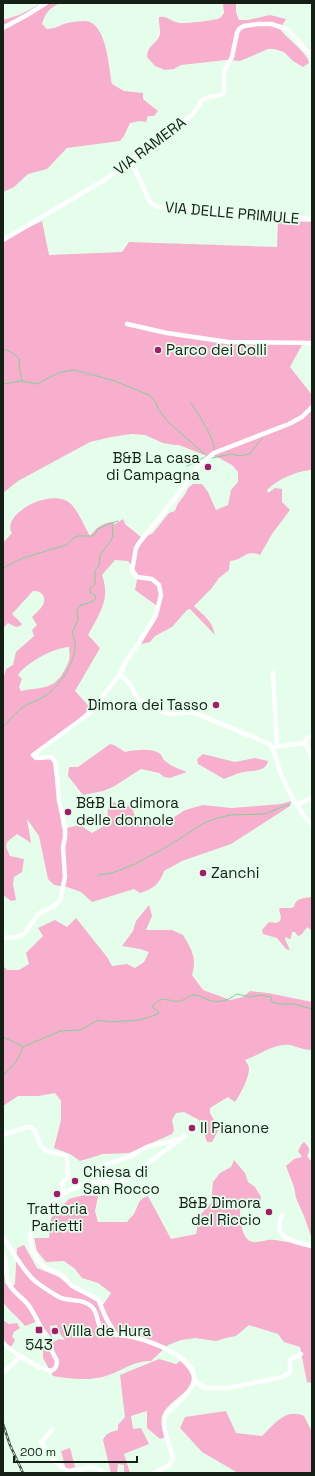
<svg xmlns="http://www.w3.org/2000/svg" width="315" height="1476" viewBox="0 0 315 1476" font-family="'Space Grotesk',sans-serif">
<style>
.green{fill:#f7afcd;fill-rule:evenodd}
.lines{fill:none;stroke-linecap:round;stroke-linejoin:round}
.stream{stroke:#80d198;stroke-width:1}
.minor{stroke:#fff;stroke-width:4.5}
.rail-casing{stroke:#47564a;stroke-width:2.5}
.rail{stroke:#e5feeb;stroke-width:1;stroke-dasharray:3;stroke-linecap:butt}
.poi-dot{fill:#a31c67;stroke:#e5feeb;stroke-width:1.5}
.labels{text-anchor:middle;stroke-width:3.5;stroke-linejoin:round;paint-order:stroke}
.street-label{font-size:15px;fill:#141f16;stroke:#e5feeb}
.poi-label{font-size:15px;fill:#141f16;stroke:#e5feeb;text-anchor:start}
</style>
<rect width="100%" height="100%" fill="#e5feeb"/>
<path class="green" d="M42 3H61C50 7 45 13 42 24L47 29C55 29 60 25 67 23 72 22 78 21 83 21 107 19 109 69 112 84L124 91 143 93V99L158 111 154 116H148L146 122 140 121 130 123 124 136 120 141 67 148 47 169 28 174 14 187 3 192V20L19 15Z
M223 3H236V12L239 20H248L270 15 286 19 280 29C287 39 308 53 309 63L303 67 293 61 284 52 274 49H268L240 61 226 60 181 65 174 69 165 70 155 66 147 57C148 45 154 46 159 37 162 31 158 23 159 17 166 15 172 22 180 23 185 24 217 20 220 18 222 16 223 14 224 13Z
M42 221 49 255 122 252 129 242 277 247 278 221 312 222V343L302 345 290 367 312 395 311 411 312 412V470C299 470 276 480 267 490L268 493 275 488 282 489V502L290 510 272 534 260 555C245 549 244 560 230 561L229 570 219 578 211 589 194 606C204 616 212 620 215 635L190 609 187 610 172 627 155 636 150 642 141 644 157 618V606L135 590 138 574 128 561 115 560 102 575C111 600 99 614 88 635L100 648 75 691 87 704 89 709 79 719 32 754 38 757H52L62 829 80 825 92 833 107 824 108 807 114 802 122 806H131L135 816 133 823 143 822 165 823 185 810 203 805 232 808 281 804 291 801 290 806 231 844 182 861 164 871C160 884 153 889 140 893L134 889 92 902 81 892 67 887 54 885 48 879 39 836 27 819 31 843 17 834 7 842 6 847 10 856 24 859 22 872 14 877 13 884 16 900 11 901 3 895V679L6 669 13 665 16 652 34 636 32 630 37 625 32 617C38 611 49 603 42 594 39 591 37 591 33 591L12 614 22 624 20 626 16 627 8 623 3 628V543L12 533C0 515 51 486 71 504 78 511 85 527 90 536 96 528 101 524 111 522L115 524 123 519 125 524 141 537 152 534 169 513 175 511C178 500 186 496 188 488L193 484H202L208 492 216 510 228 505 231 490 238 482V472L232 465 217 457 204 455 179 445H174L163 443 145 435 132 434 111 437 90 442 18 481 3 493V240ZM69 647C70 660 70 660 64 671 54 690 41 687 21 691L19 687 22 679 18 675C27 662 54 648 69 647Z
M110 744 114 745 125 752C134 750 151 748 159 753 162 755 162 758 164 760 170 766 179 769 187 772L170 778 164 777 159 773 141 769 113 787 103 791 83 795 68 776 69 767H78Z
M203 754 235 762 255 758 268 761C266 773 250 770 240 773 235 774 230 777 224 779L198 764 197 759Z
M312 897V933L311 930 307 927 302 934 299 936 297 935 295 932H292L291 938 289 939 286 937 285 939 290 950 286 949 277 938 263 934 262 930 269 922 276 923 280 921 281 917 279 910 280 908H291L294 907C295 898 304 898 312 897Z
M149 905 152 916 146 930H172L183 935C192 950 197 958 192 975L203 990 230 1000 243 997 250 991 268 993 312 1002V1050C304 1050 298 1047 290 1045 275 1043 259 1055 245 1060 247 1063 249 1066 249 1069 249 1078 240 1095 235 1102L228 1097 210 1108V1113L219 1129 212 1142H207L199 1120 184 1112 176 1113 172 1120 174 1130 172 1134 129 1153 103 1154 80 1161 70 1154 54 1148 61 1120V1101L55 1093 38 1096H18L3 1106V966L7 970H19L29 964 26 953 43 936 38 928 55 920 67 927 76 918 107 957 112 966 127 964 135 968 144 962 149 952 140 949 122 946 133 931 136 921Z
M304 1142C309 1147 311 1150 307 1156L310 1160H312V1239L304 1216 296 1198 294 1187 286 1166 294 1159 302 1157 298 1151 301 1145Z
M234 1160 245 1173 248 1182 255 1187 261 1197 260 1205 250 1204 240 1210C240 1218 241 1240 253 1242 258 1243 268 1239 275 1240 287 1242 299 1244 312 1244V1383L307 1382 300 1347 284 1342 278 1334 249 1325 236 1336 226 1338 216 1341 195 1338 181 1340 168 1345 151 1361C135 1360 121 1371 106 1376 89 1381 71 1379 53 1376L43 1358V1348L59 1339 65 1340 58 1331 57 1325 50 1326 52 1338 38 1321 25 1326C18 1317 9 1311 3 1302V1260L5 1283 11 1288 15 1284 17 1248 24 1245 37 1268 59 1277 72 1288 103 1305 111 1293 98 1283 82 1278 75 1269 64 1261 46 1262 37 1251 34 1238H49L51 1218 69 1199 84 1195 98 1196 95 1211 98 1222H127C129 1219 132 1216 134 1214 139 1205 137 1200 148 1196L171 1239 196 1234 200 1215 211 1203 213 1182 220 1173 231 1167Z
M3 1320 9 1324 17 1323 20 1328 14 1332 12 1337 15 1340 11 1347C0 1341 3 1330 3 1320Z
M159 1359 176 1364 180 1361C212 1389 170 1394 162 1416 160 1423 163 1431 165 1437L160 1439 147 1428V1411L131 1416 133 1429 141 1428 149 1444 124 1454 130 1473 124 1472V1465L118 1464 117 1473H111L103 1440C106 1433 110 1432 118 1430V1425L125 1417 120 1375Z
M226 1411 236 1433 262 1436C275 1424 285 1408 304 1416L312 1432V1473H238L202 1452 180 1428 185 1417Z
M70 1448 75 1467 66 1470 61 1451Z"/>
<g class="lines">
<path class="stream" d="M3 349C10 351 15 354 20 360L19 366 22 381 37 384 60 372 74 370 112 380 149 395 156 402 158 409 168 422 207 456 208 455
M3 384 22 381
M190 402C197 411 215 439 214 450
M212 458 232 454 240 456 250 454 263 437
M187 466 207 456
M3 568 23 558 66 545 75 537 79 536H91L95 534 98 529 111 523
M3 727C9 720 16 713 23 707 30 702 38 701 45 696 62 685 83 653 72 633L78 620 77 611 79 606 94 601 96 598 94 594 90 593V589L95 584V570L99 566 100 555 110 542 113 536 112 523 118 521
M98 875 112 873 135 864 168 846 204 823 214 819 230 815 264 814 290 804
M3 1037 22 1046
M3 1075C15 1065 18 1060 23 1047L60 1031 80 1030 98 1020 110 1022 140 1020 158 1014 159 1012 152 1007C162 993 169 1003 180 1001 185 1000 189 995 194 995 198 995 202 997 206 999 218 1004 227 1001 237 994L250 997 261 995 271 997 272 1002 279 1004H294L312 1009"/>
<path class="minor" d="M3 28 27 15 46 3
M131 161 150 202 157 207 312 219
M3 240 106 179 192 115 202 100 209 97 221 95 224 93V71L232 57 237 33 239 29 244 26 258 24H271L287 29 312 56
M127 324 167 333 228 342 312 343
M273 673 277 747
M120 674 130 684 136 696 140 700 163 712 172 714 193 712 269 744C276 751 277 763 280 772 288 792 298 810 312 825
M312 736 307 738 305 743 312 758
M275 747 305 743
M297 805 312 797
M3 938 16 937 25 933 38 914 54 906 60 900 61 896 65 877 63 847 65 837V826L59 801 56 763 51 757 36 758 33 755 90 713 120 674 126 661 138 644 156 615 161 595 159 585 152 579 137 577 132 571 136 548 139 543 176 497 199 465 214 453 289 424 302 417 312 407
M3 1135 27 1127H31C38 1132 37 1140 42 1147 46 1154 59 1152 66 1156L67 1158 68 1176 62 1184 64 1193
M100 1183 101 1167C111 1162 121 1160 131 1156 137 1153 143 1148 150 1146 159 1143 168 1143 178 1139
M282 1215C281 1219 279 1224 279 1228 280 1240 303 1244 312 1246
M3 1237C13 1251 22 1270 36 1282 43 1287 52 1293 59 1297 69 1302 83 1298 92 1307 99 1314 96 1324 103 1331 113 1335 123 1335 133 1337 150 1341 198 1358 194 1380 193 1391 175 1406 167 1413 159 1428 171 1444 173 1459L168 1466 154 1473
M3 1254C9 1264 4 1274 9 1284 14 1294 26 1299 31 1309 41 1325 48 1344 57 1361 57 1367 55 1369 51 1371 39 1369 11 1351 3 1343
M116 1335 106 1318 98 1299 72 1286 63 1276 43 1266 38 1260 32 1250 30 1238 33 1224 40 1212 64 1193 84 1184 102 1182 121 1183 185 1136
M3 1373 21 1356
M194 1380 200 1385 206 1388H228L282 1377 290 1372V1360L301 1354
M52 1430 41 1442C44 1448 62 1471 69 1471 87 1471 87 1462 106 1473"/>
<g class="rail-casing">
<path id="rail" d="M3 1424 10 1445 23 1473"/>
</g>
<use href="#rail" class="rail"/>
</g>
<g class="poi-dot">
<circle cx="158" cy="350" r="4"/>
<circle cx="208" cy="467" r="4"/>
<circle cx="216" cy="705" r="4"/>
<circle cx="68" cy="812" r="4"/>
<circle cx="203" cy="873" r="4"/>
<circle cx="192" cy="1128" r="4"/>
<circle cx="75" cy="1181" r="4"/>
<circle cx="57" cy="1194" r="4"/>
<circle cx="269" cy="1212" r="4"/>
<rect x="35" y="1326" width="8" height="8" rx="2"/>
<circle cx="55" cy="1331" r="4"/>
</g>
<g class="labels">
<g class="street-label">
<text transform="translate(150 146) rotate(-37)" y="5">VIA RAMERA</text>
<text transform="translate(232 213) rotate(5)" y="5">VIA DELLE PRIMULE</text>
</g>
<g class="poi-label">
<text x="166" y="355">Parco dei Colli</text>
<text x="200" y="463" text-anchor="end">B&amp;B La casa<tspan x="200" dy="17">di Campagna</tspan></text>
<text x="208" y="710" text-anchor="end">Dimora dei Tasso</text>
<text x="76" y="808">B&amp;B La dimora<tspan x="76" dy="17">delle donnole</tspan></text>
<text x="211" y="878">Zanchi</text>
<text x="200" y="1133">Il Pianone</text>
<text x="83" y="1177">Chiesa di<tspan x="83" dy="17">San Rocco</tspan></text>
<text x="261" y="1208" text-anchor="end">B&amp;B Dimora<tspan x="261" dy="17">del Riccio</tspan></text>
<text x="57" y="1214" text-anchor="middle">Trattoria<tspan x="57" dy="17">Parietti</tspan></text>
<text x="63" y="1336">Villa de Hura</text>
<text x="39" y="1350" text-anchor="middle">543</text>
</g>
</g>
<rect width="315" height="1476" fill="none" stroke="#141f16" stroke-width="8"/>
<path d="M14 1456v6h123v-6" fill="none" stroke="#141f16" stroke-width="2"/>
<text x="20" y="1456" font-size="12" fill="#141f16" stroke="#e5feeb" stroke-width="3" paint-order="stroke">200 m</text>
</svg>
